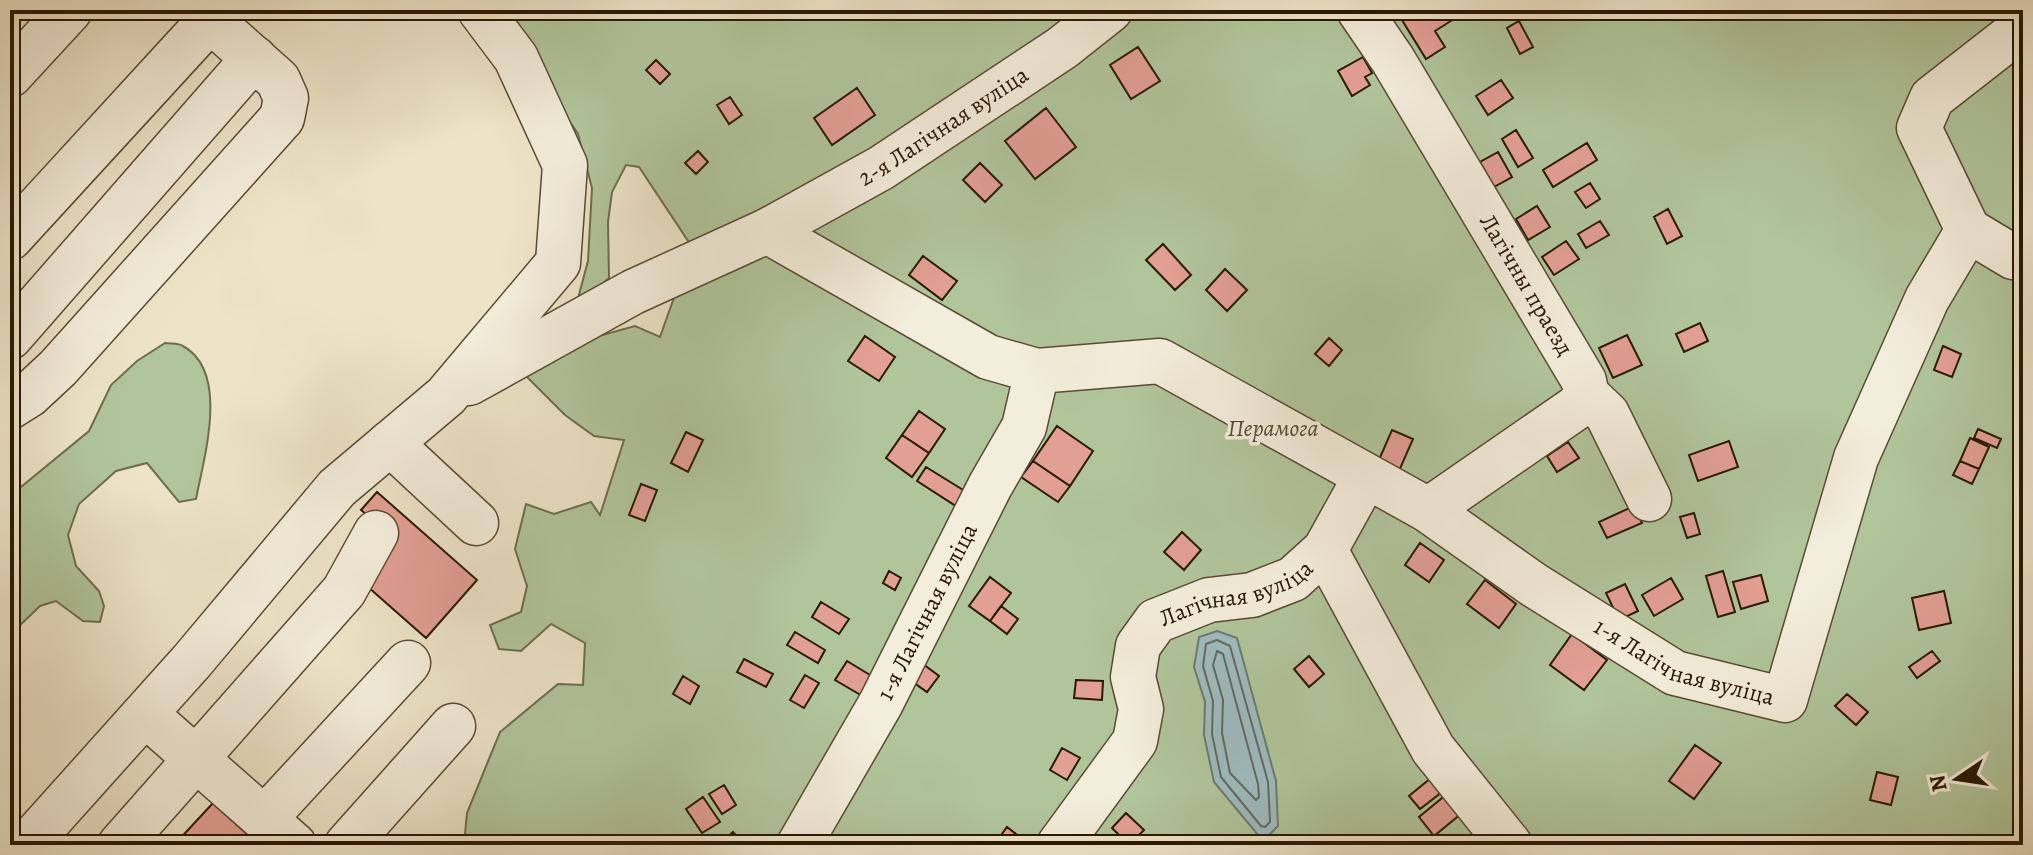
<svg xmlns="http://www.w3.org/2000/svg" width="2033" height="855" viewBox="0 0 2033 855" font-family="Alegreya,serif">
<style>
.green{fill:#b1c59b;stroke:#6d6e4f;stroke-width:2}
.water{fill:#9ebcc0;stroke:#6f7a74;stroke-width:2}
.lines{fill:none;stroke-linecap:round;stroke-linejoin:round}
.shore{stroke:#646a62;stroke-width:2}
.building{fill:#e29f93;stroke:#291803;stroke-width:2}
.minor-casing{stroke:#5a4b34;stroke-width:47}
.minor{stroke:#f3eddb;stroke-width:44}
.labels{text-anchor:middle;stroke-width:7;stroke-linejoin:round;paint-order:stroke}
.street-label{font-size:24px;fill:#291803;stroke:#f3eddb}
.park-label{font-size:24px;font-style:italic;fill:#524c31;stroke:#f3eddb}
</style>
<rect width="100%" height="100%" fill="#ede4c8"/>
<filter id="stains"><feTurbulence type="fractalNoise" baseFrequency=".0025" numOctaves="4"/><feColorMatrix values="0 0 0 0 .2 0 0 0 0 .09 0 0 0 0 .02 0 0 0 .5 -.17"/></filter>
<radialGradient id="worn" r=".72"><stop offset=".6" stop-color="#630" stop-opacity="0"/><stop offset="1" stop-color="#630" stop-opacity=".3"/></radialGradient>
<path class="green" d="M506 10H2023V845H464L467 813 500 732 558 684 583 685 585 643 551 624 521 651 499 649 490 625 521 612 527 586 515 549 526 504 554 514 591 502 600 515 624 440 594 436 565 415 526 376 555 351 588 339 635 326 660 337 692 247 639 167 626 165 612 192 608 222 609 278 576 306 588 261 592 188 578 134 535 70Z
M165 343C170 344 179 343 183 346 230 372 204 457 196 499L179 502 147 463 116 471 79 504 68 535 76 566 99 591 104 606 100 622 83 621 56 601 40 606 10 635V496L89 431 111 385 137 361Z"/>
<path class="water" d="M1217 631 1237 638 1276 781 1278 826 1263 841 1214 782 1204 735 1205 702 1194 667 1199 637Z"/>
<g class="lines">
<path class="shore" d="M1217 640 1230 646 1268 782 1270 822 1265 827 1261 826 1221 777 1212 734 1213 701 1203 666 1206 644Z
M1217 651 1223 654 1258 784 1259 797 1256 800 1230 773 1222 733 1223 700 1213 665Z"/>
</g>
<path class="building" d="M1419 10H1460L1462 14 1435 31 1445 47 1426 59 1402 20Z
M1519 21 1533 47 1520 54 1507 28Z
M1138 47 1160 81 1131 99 1110 65Z
M1363 57 1372 73 1365 77 1370 85 1352 96 1338 71Z
M656 60 670 74 660 84 646 70Z
M1501 80 1513 98 1488 115 1476 96Z
M857 88 875 115 832 145 814 118Z
M730 97 742 115 729 124 717 105Z
M1046 108 1076 147 1035 179 1005 141Z
M1516 130 1533 158 1518 167 1502 139Z
M1587 143 1597 160 1553 187 1543 170Z
M698 151 708 162 696 174 685 163Z
M1498 152 1512 177 1494 187 1480 162Z
M980 163 1002 185 985 202 963 180Z
M1590 183 1600 199 1586 208 1575 192Z
M1537 206 1550 227 1528 240 1516 219Z
M1668 209 1682 236 1667 244 1654 217Z
M1600 221 1609 235 1586 248 1578 234Z
M1566 241 1579 259 1554 275 1542 257Z
M1163 244 1191 275 1175 290 1146 260Z
M923 256 957 281 942 300 909 275Z
M1225 269 1247 290 1227 311 1206 290Z
M1700 323 1708 341 1684 352 1676 334Z
M1627 335 1642 365 1613 378 1599 348Z
M865 336 895 357 879 381 848 361Z
M1329 338 1342 350 1329 366 1315 354Z
M1943 346 1961 354 1952 377 1934 370Z
M919 411 945 429 929 453 902 435Z
M1057 426 1093 451 1070 486 1033 461Z
M1978 429 2001 439 1997 448 1974 438Z
M1392 430 1413 439 1399 471 1378 462Z
M686 432 703 440 688 472 671 463Z
M902 435 929 453 912 477 886 458Z
M1970 438 1989 447 1979 469 1960 461Z
M1729 441 1738 467 1698 481 1689 455Z
M1568 442 1579 458 1557 472 1547 456Z
M1033 461 1070 486 1058 502 1021 477Z
M1960 461 1979 469 1972 484 1953 475Z
M926 467 968 493 959 508 917 481Z
M641 484 657 490 645 521 629 515Z
M377 492 477 580 426 638 360 580 395 539 361 510Z
M1634 506 1642 523 1607 538 1599 522Z
M1694 513 1700 534 1687 538 1680 517Z
M1182 532 1201 550 1184 570 1164 552Z
M1420 543 1444 560 1429 582 1405 565Z
M889 571 901 578 895 590 883 583Z
M1723 571 1735 612 1718 617 1706 576Z
M1761 575 1768 601 1741 609 1733 582Z
M990 577 1011 593 990 621 969 606Z
M1671 578 1683 599 1654 616 1642 595Z
M1485 580 1516 604 1499 628 1467 604Z
M1625 584 1638 611 1619 620 1606 593Z
M1944 591 1951 623 1919 630 1912 598Z
M821 602 849 619 839 634 812 617Z
M1001 606 1018 619 1007 634 990 621Z
M795 632 825 650 818 663 787 645Z
M1572 634 1607 660 1584 690 1550 665Z
M1932 651 1940 661 1917 678 1909 667Z
M1309 656 1324 674 1309 687 1294 669Z
M744 659 773 674 766 687 737 672Z
M847 661 875 678 864 697 835 680Z
M923 664 939 676 927 692 910 680Z
M805 675 819 683 804 708 790 700Z
M683 676 699 686 690 704 673 694Z
M1076 680 1103 681 1102 700 1074 698Z
M1847 694 1868 712 1856 725 1835 706Z
M1695 745 1721 763 1694 799 1669 781Z
M1062 748 1080 758 1067 780 1050 770Z
M1877 772 1898 777 1891 805 1870 800Z
M1431 778 1442 792 1420 809 1409 796Z
M724 785 736 805 722 814 709 794Z
M1447 794 1462 813 1434 836 1419 817Z
M703 797 720 822 702 833 686 809Z
M213 803 259 845H174Z
M1126 813 1144 830 1129 845 1112 828Z
M1007 827 1021 838 1016 845H994Z
M733 832 745 845H719Z"/>
<g class="lines">
<g class="minor-casing">
<g id="minor">
<path id="s1" d="M1359 10 1393 60 1584 381 1587 395 1577 407 1428 510"/>
<path d="M10 75 70 10"/>
<path d="M1968 230 2013 257 2023 259"/>
<path id="s2" d="M767 231 988 357 1037 371 1160 361 1428 510 1534 585 1675 673 1785 700 1856 458 1927 299 1968 230 1919 128 1932 98 2023 27"/>
<path d="M10 238 210 20"/>
<path d="M10 337 254 58"/>
<path id="s3" d="M469 383 633 292 767 231 881 168 1062 48 1110 10"/>
<path d="M1587 395 1607 414 1649 499"/>
<path d="M10 407 29 395 58 368 282 118 286 98 278 80 199 10"/>
<path d="M390 443 476 523"/>
<path d="M1325 550 1433 749 1510 845"/>
<path d="M145 714 294 845"/>
<path d="M265 818 408 663"/>
<path d="M27 845 192 661 337 488 446 396 558 263 565 165 516 58 480 10"/>
<path d="M120 845 344 591 376 533"/>
<path d="M347 845 453 726"/>
<path id="s4" d="M799 845 881 703 990 486 1024 427 1037 371"/>
<path id="s5" d="M1059 845 1135 741 1141 709 1133 677 1138 646 1156 621 1209 600 1252 595 1293 579 1325 550 1366 476"/>
</g>
</g>
<use href="#minor" class="minor"/>
</g>
<g class="labels">
<g class="street-label">
<text dy="8" stroke="none"><textPath href="#s3" startOffset="540">2-я Лагічная вуліца</textPath></text>
<text dy="8" stroke="none"><textPath href="#s1" startOffset="322">Лагічны праезд</textPath></text>
<text dy="8" stroke="none"><textPath href="#s5" startOffset="342">Лагічная вуліца</textPath></text>
<text dy="8" stroke="none"><textPath href="#s4" startOffset="266">1-я Лагічная вуліца</textPath></text>
<text dy="8" stroke="none"><textPath href="#s2" startOffset="1036">1-я Лагічная вуліца</textPath></text>
</g>
<g class="park-label">
<text x="1273" y="436">Перамога</text>
</g>
</g>
<rect width="2033" height="855" fill="none" stroke="#ede4c8" stroke-width="40"/>
<rect x="12" y="12" width="2009" height="831" fill="none" stroke="#291803" stroke-width="4"/>
<rect x="20" y="20" width="1993" height="815" fill="none" stroke="#291803" stroke-width="2"/>
<g transform="translate(1957 779) rotate(257)" stroke="#f3eddb" stroke-width="6" paint-order="stroke">
<path d="M0-6L14 30L0 20L-14 30Z" fill="#291803"/>
<text y="-12" font-size="22" font-weight="bold" text-anchor="middle" fill="#291803">N</text>
</g>
<rect width="100%" height="100%" filter="url(#stains)"/>
<rect width="100%" height="100%" fill="url(#worn)"/>
</svg>
